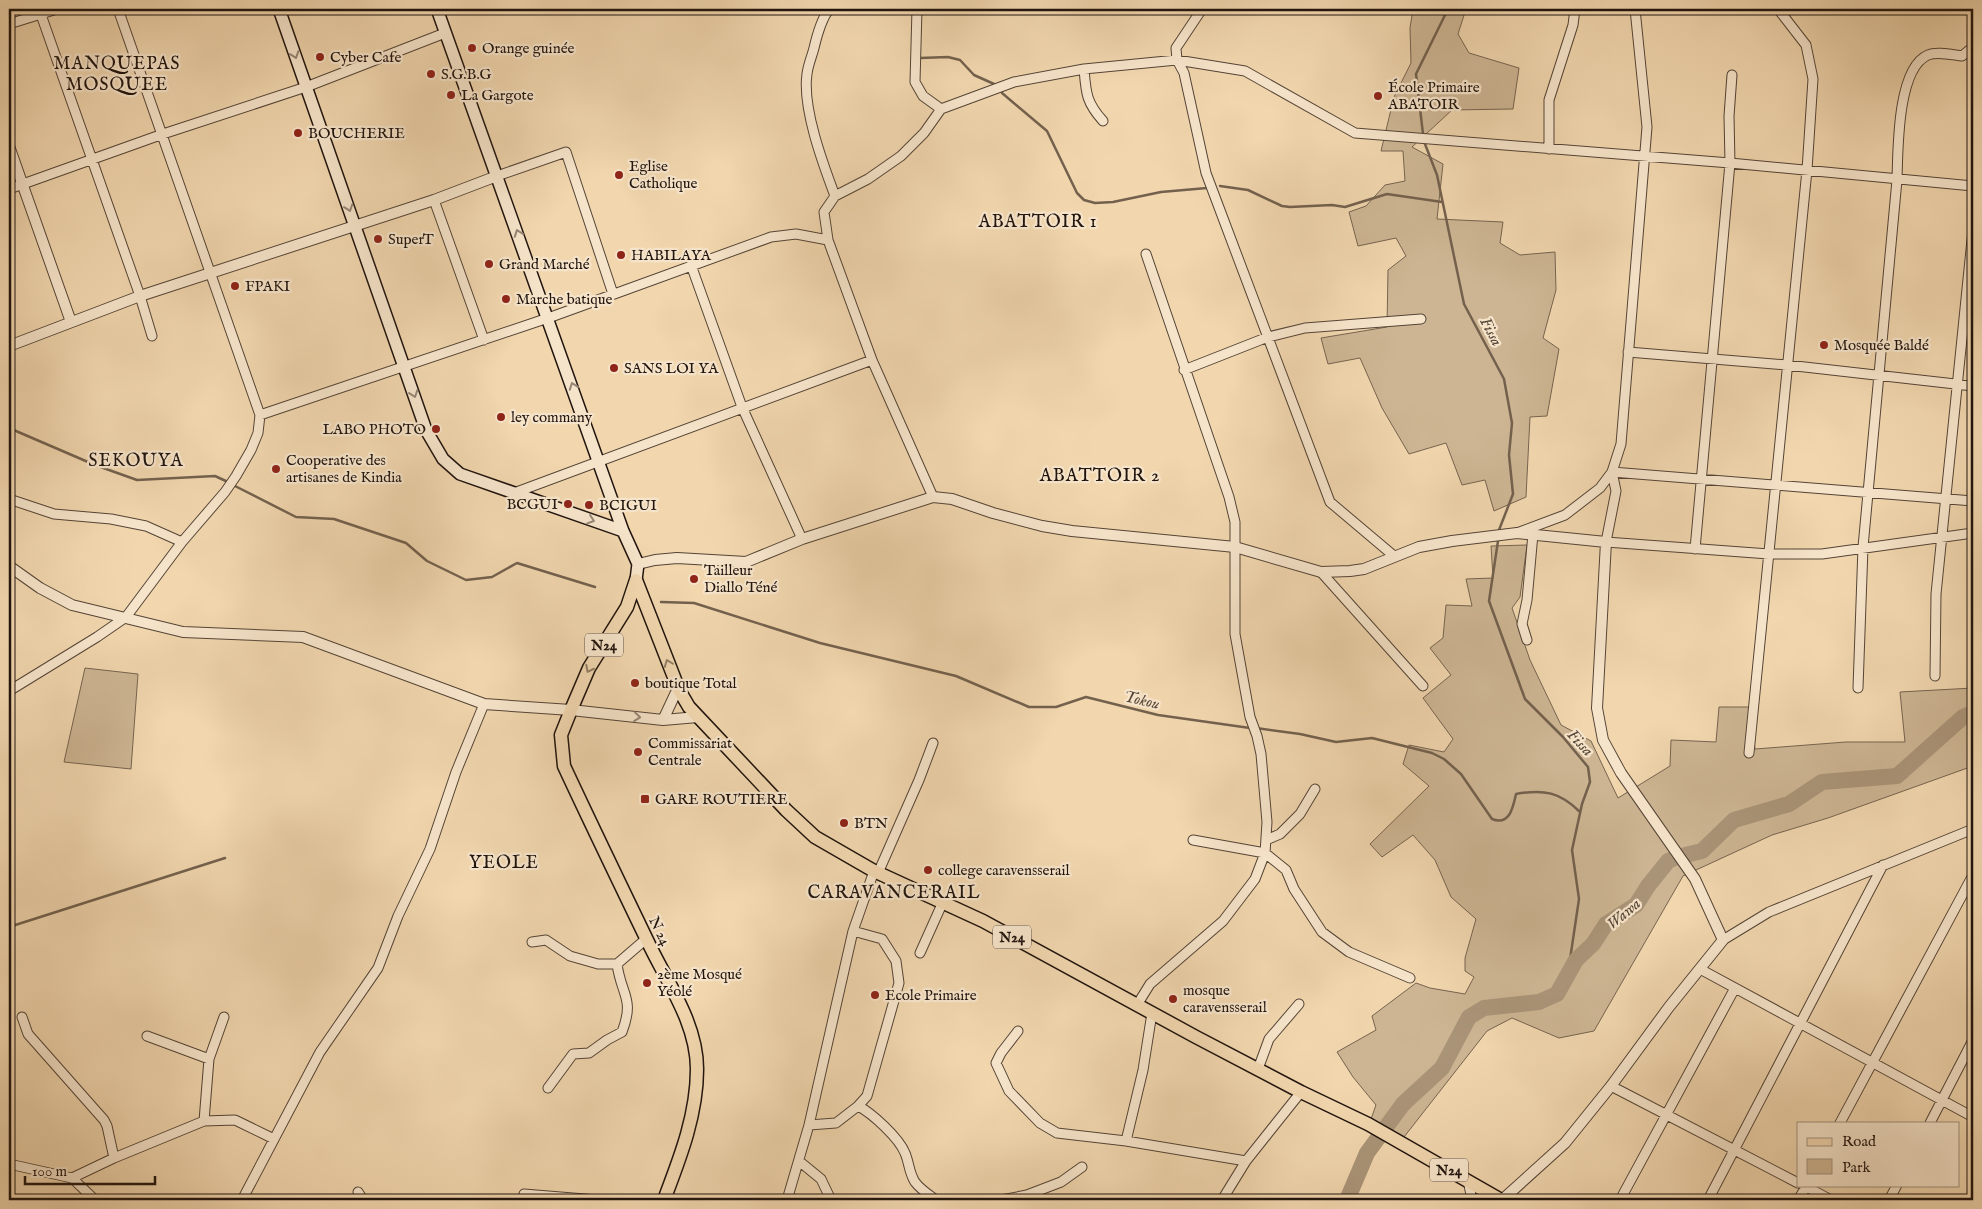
<svg xmlns="http://www.w3.org/2000/svg" width="1982" height="1209" viewBox="0 0 1982 1209" font-family="'IM FELL English',serif">
<style>
.green{fill:#cdb593;stroke:#766450}
.lines{fill:none;stroke-linecap:round;stroke-linejoin:round}
.stream{stroke:#73614e;stroke-width:2.5}
.river{stroke:#aa9478;stroke-width:16}
.minor-casing{stroke:#544436;stroke-width:11}
.tertiary-casing{stroke:#544436;stroke-width:12}
.secondary-casing{stroke:#20140e;stroke-width:14}
.primary-casing{stroke:#20140e;stroke-width:15}
.minor{stroke:#f6e4ca;stroke-width:9}
.tertiary{stroke:#f6e4ca;stroke-width:10}
.secondary{stroke:#f6e4ca;stroke-width:11}
.primary{stroke:#f1d6ae;stroke-width:12}
.oneway{stroke:#968675}
.oneway2{stroke:#937f66}
.poi-dot{fill:#8f2418;stroke:#f6e4ca;stroke-width:2}
.labels{text-anchor:middle;stroke-width:4.5;stroke-linejoin:round;paint-order:stroke}
.shield{fill:#f6e4ca;stroke:#605246;stroke-width:1}
.shield-label{font-size:14px;font-weight:bold;fill:#20140e}
.poi-label{font-size:15px;fill:#20140e;stroke:#f6e4ca;text-anchor:start}
.street-label{font-size:15px;fill:#20140e;stroke:#f6e4ca}
.water-label{font-size:16px;font-style:italic;fill:#574738;stroke:#f6e4ca}
.quarter-label{font-size:18px;letter-spacing:1px;fill:#20140e;stroke:#f6e4ca}
</style>
<rect width="100%" height="100%" fill="#f1d6ae"/>
<filter id="stains"><feTurbulence type="fractalNoise" baseFrequency=".004" numOctaves="4"/><feColorMatrix values="0 0 0 0 .2 0 0 0 0 .09 0 0 0 0 .02 0 0 0 .5 -.17"/></filter>
<radialGradient id="worn" r=".72"><stop offset=".6" stop-color="#630" stop-opacity="0"/><stop offset="1" stop-color="#630" stop-opacity=".3"/></radialGradient>
<path class="green" d="M1413 9H1466L1458 34 1469 53 1519 68 1513 109 1452 110 1412 147 1443 164 1437 219 1503 222 1500 243 1520 255 1555 252 1556 290 1543 338 1559 349 1547 416 1530 417 1526 497 1494 511 1485 480 1462 485 1446 443 1409 454 1382 408 1360 358 1328 364 1321 338 1387 327 1388 270 1406 256 1396 238 1358 246 1349 212 1366 206 1385 185 1405 181 1403 151H1381L1394 97 1411 63 1410 28Z
M1527 545 1520 597 1512 608 1530 660 1561 725 1591 741 1618 798 1670 766 1671 740 1716 742 1719 707H1750L1755 749 1846 742H1905L1900 692 1973 688V766L1828 818 1772 835 1683 876 1594 1031 1559 1038 1512 1018 1487 1031 1404 1137 1371 1119 1376 1105 1353 1077 1337 1052 1376 1030 1372 1016 1416 983 1430 988 1465 994 1474 977 1465 971V958L1476 919 1451 897 1435 860 1413 835 1382 857 1370 844 1429 786 1403 764 1409 745 1444 752 1453 739 1423 698 1451 675 1430 648 1443 638 1446 605 1472 606 1466 579 1493 578 1491 546Z
M85 668 138 674 131 769 64 762Z"/>
<g class="lines">
<path class="stream" d="M920 58 948 57 960 60 974 75 994 84
M1002 93 1047 131 1077 193 1084 200 1095 203 1113 202 1161 192 1207 188
M1423 134 1416 74 1448 9
M1425 144 1437 175 1464 304 1504 379 1512 423 1509 455 1513 494 1499 530
M1220 186 1248 190 1282 206 1290 207 1332 205 1345 207 1387 194 1442 202
M9 428 95 465 137 480 215 476 228 482
M233 485 296 517 334 519 406 543 427 561 466 580 492 577 517 563 595 587
M1498 541 1489 601 1525 699 1563 737 1588 767 1590 782 1582 804 1572 850 1579 899 1568 973
M661 602 694 603 820 643 956 676 1029 707H1056L1086 697 1158 715 1250 728
M1256 728 1300 734 1336 742 1372 738 1432 753 1444 759 1461 774 1492 819C1510 826 1513 807 1516 794 1544 789 1560 792 1580 812
M9 927 225 858"/>
<path class="river" d="M1347 1200 1367 1153 1403 1104 1442 1068 1469 1017 1484 1008 1539 1002 1557 994 1576 960 1593 944 1606 924 1636 905 1648 886 1668 861 1677 857 1702 851 1734 820 1789 804 1822 782 1897 776 1963 717 1973 713"/>
<g class="minor-casing">
<path id="minor" d="M39 9 140 296 152 336
M829 9C821 20 817 35 814 48 812 56 808 65 807 74 802 108 823 164 835 196
M917 9 915 82 923 96 941 109
M1202 9 1176 48 1177 60 1184 73 1206 173 1330 502 1394 556
M9 24 57 9
M1084 69C1086 93 1086 102 1103 121
M1549 149V100L1573 25 1575 9
M497 176 566 152 613 294
M9 189 163 134 306 87 445 33
M434 200 484 340
M691 265 742 407 802 539
M1628 352 1787 365 1973 386
M1184 370 1268 337 1305 328 1421 319
M260 415 551 317 771 237 796 234 828 240
M514 493 872 360
M933 497 872 360 828 240 824 212 835 196 868 179 901 156 924 133 941 109 1014 82 1084 69 1177 60 1245 71 1355 133 1730 163 1973 186
M9 499 54 514 111 519 146 526 182 542
M1973 501 1612 472 1616 491 1606 542 1769 554H1822L1973 533
M1517 533 1565 515 1600 488 1612 472 1621 444 1647 127 1635 9
M1695 549 1730 163 1729 116 1732 75
M1321 572 1423 686
M1527 640 1522 624 1527 600 1533 534
M1935 676 1936 594 1973 230
M1858 688 1863 547 1897 180C1898 150 1897 68 1928 55 1937 51 1953 55 1962 56L1973 47
M9 691 97 637 126 617 182 542 225 492 236 476 251 450 258 433 260 415 118 9
M1749 753 1807 170 1813 79 1806 45 1778 9
M1193 840 1265 853 1286 870 1294 889 1322 932 1349 952 1410 978
M1266 840 1280 834 1300 814 1315 789
M878 873 919 780 933 743
M1723 940 1769 912 1973 829
M532 942 546 940 570 956 598 964H617
M920 953 942 904
M1700 969 1973 1117
M1137 1005 1150 984 1223 921 1255 879 1265 853 1267 822 1261 754 1257 736 1250 717 1235 634V522L1229 497 1146 254
M22 1017 28 1034 104 1120 107 1126 114 1158
M1018 1031 1001 1053 996 1063 1009 1091 1040 1123 1057 1133 1126 1141 1246 1161
M147 1036 209 1059
M1258 1069 1269 1039 1299 1004
M1611 1086 1798 1183
M548 1088 573 1054 589 1053 607 1040 622 1032C635 998 621 995 617 964L646 939
M858 1106C872 1113 899 1138 905 1153 909 1162 909 1173 915 1182 920 1189 929 1195 936 1200
M204 1121 209 1059 224 1017
M1840 1123 1973 875
M1930 1123 1973 1040
M809 1125 836 1123 858 1106 867 1096 899 983 896 961 882 939 853 931
M1126 1141 1143 1070 1152 1013
M799 1161 821 1179 831 1200
M9 1164 72 1178 114 1158 204 1121 235 1120 274 1139
M72 1178 95 1200
M1468 1180 1472 1200
M1803 1185 1831 1200
M358 1192 363 1200
M524 1194 597 1200
M242 1200 320 1052 378 968 398 916 430 849 456 772 484 704
M787 1200 809 1125 853 931 874 871
M1001 1200 1027 1195 1061 1182 1082 1167
M1222 1200 1246 1161 1301 1092
M1620 1200 1735 988
M1708 1200 1883 865
M1798 1200 1807 1185
M1889 1200 1897 1185"/>
</g>
<g class="tertiary-casing">
<path id="tertiary" d="M9 146 71 322
M9 346 140 296 434 200 497 176
M638 564 655 560 677 558 746 562 802 539 933 497 952 499 993 513 1042 526 1072 531 1235 547 1321 572 1350 571 1364 569 1419 547 1452 541 1517 533 1606 542 1597 708 1603 740 1621 773 1695 879 1723 940 1669 1007 1611 1086 1565 1143 1502 1200
M9 566 40 588 72 605 183 632 303 637 484 704 571 710 663 720 698 717
M663 720 678 688"/>
</g>
<g class="secondary-casing">
<path id="secondary" d="M279 9 426 430 443 459 460 474 623 531
M437 9 623 531 638 564 636 580"/>
</g>
<g class="primary-casing">
<path id="primary" d="M636 580 679 690 689 707 786 810 815 837 874 871 983 921 1196 1037 1301 1092 1368 1124 1501 1200
M636 580 627 607 589 668 571 710 561 735 564 766C591 824 619 882 647 940 666 981 697 1022 697 1069 697 1115 680 1158 664 1200"/>
</g>
<use href="#minor" class="minor"/>
<use href="#tertiary" class="tertiary"/>
<use href="#secondary" class="secondary"/>
<use href="#primary" class="primary"/>
</g>
<defs><path id="oneway-chevron" d="M-2-3.5L2.5 0L-2 3.5" fill="none" stroke-width="1.6" stroke-linecap="round" stroke-linejoin="round" transform="scale(1.25)"/></defs>
<g class="oneway">
<use href="#oneway-chevron" transform="translate(295 55) rotate(71)"/>
<use href="#oneway-chevron" transform="translate(349 208) rotate(71)"/>
<use href="#oneway-chevron" transform="translate(518 233) rotate(-110)"/>
<use href="#oneway-chevron" transform="translate(573 386) rotate(-110)"/>
<use href="#oneway-chevron" transform="translate(414 394) rotate(71)"/>
<use href="#oneway-chevron" transform="translate(591 520) rotate(19)"/>
<use href="#oneway-chevron" transform="translate(637 717) rotate(6)"/>
</g>
<g class="oneway2">
<use href="#oneway-chevron" transform="translate(668 663) rotate(-111)"/>
<use href="#oneway-chevron" transform="translate(589 669) rotate(117)"/>
</g>
<g class="poi-dot">
<circle cx="472" cy="48" r="5"/>
<circle cx="320" cy="57" r="5"/>
<circle cx="431" cy="74" r="5"/>
<circle cx="451" cy="95" r="5"/>
<circle cx="1378" cy="96" r="5"/>
<circle cx="298" cy="133" r="5"/>
<circle cx="619" cy="175" r="5"/>
<circle cx="378" cy="239" r="5"/>
<circle cx="621" cy="255" r="5"/>
<circle cx="489" cy="264" r="5"/>
<circle cx="235" cy="286" r="5"/>
<circle cx="506" cy="299" r="5"/>
<circle cx="1824" cy="345" r="5"/>
<circle cx="614" cy="368" r="5"/>
<circle cx="501" cy="417" r="5"/>
<circle cx="436" cy="429" r="5"/>
<circle cx="276" cy="469" r="5"/>
<circle cx="568" cy="504" r="5"/>
<circle cx="589" cy="505" r="5"/>
<circle cx="694" cy="579" r="5"/>
<circle cx="635" cy="683" r="5"/>
<circle cx="638" cy="752" r="5"/>
<rect x="640" y="794" width="10" height="10" rx="2.5"/>
<circle cx="844" cy="823" r="5"/>
<circle cx="928" cy="870" r="5"/>
<circle cx="647" cy="983" r="5"/>
<circle cx="875" cy="995" r="5"/>
<circle cx="1173" cy="999" r="5"/>
</g>
<g class="labels">
<g class="shield">
<rect x="585" y="633.5" width="38" height="23" rx="4"/>
<rect x="993" y="925.5" width="38" height="23" rx="4"/>
<rect x="1430" y="1158.5" width="38" height="23" rx="4"/>
</g>
<g class="shield-label">
<text x="604" y="650">N24</text>
<text x="1012" y="942">N24</text>
<text x="1449" y="1175">N24</text>
</g>
<g class="poi-label">
<text x="482" y="53">Orange guinée</text>
<text x="330" y="62">Cyber Cafe</text>
<text x="441" y="79">S.G.B.G</text>
<text x="1388" y="92">École Primaire<tspan x="1388" dy="17">ABATOIR</tspan></text>
<text x="461" y="100">La Gargote</text>
<text x="308" y="138">BOUCHERIE</text>
<text x="629" y="171">Eglise<tspan x="629" dy="17">Catholique</tspan></text>
<text x="388" y="244">SuperT</text>
<text x="631" y="260">HABILAYA</text>
<text x="499" y="269">Grand Marché</text>
<text x="245" y="291">FPAKI</text>
<text x="516" y="304">Marche batique</text>
<text x="1834" y="350">Mosquée Baldé</text>
<text x="624" y="373">SANS LOI YA</text>
<text x="511" y="422">ley commany</text>
<text x="426" y="434" text-anchor="end">LABO PHOTO</text>
<text x="286" y="465">Cooperative des<tspan x="286" dy="17">artisanes de Kindia</tspan></text>
<text x="558" y="509" text-anchor="end">BCGUI</text>
<text x="599" y="510">BCIGUI</text>
<text x="704" y="575">Tailleur<tspan x="704" dy="17">Diallo Téné</tspan></text>
<text x="645" y="688">boutique Total</text>
<text x="648" y="748">Commissariat<tspan x="648" dy="17">Centrale</tspan></text>
<text x="655" y="804">GARE ROUTIERE</text>
<text x="854" y="828">BTN</text>
<text x="938" y="875">college caravensserail</text>
<text x="657" y="979">2ème Mosqué<tspan x="657" dy="17">Yéolé</tspan></text>
<text x="1183" y="995">mosque<tspan x="1183" dy="17">caravensserail</tspan></text>
<text x="885" y="1000">Ecole Primaire</text>
</g>
<g class="street-label">
<text transform="translate(660 931) rotate(64)" y="5">N 24</text>
</g>
<g class="water-label">
<text transform="translate(1492 331) rotate(62)" y="6">Fissa</text>
<text transform="translate(1142 699) rotate(13)" y="6">Tokou</text>
<text transform="translate(1581 742) rotate(47)" y="6">Fissa</text>
<text transform="translate(1623 913) rotate(-40)" y="6">Wawa</text>
</g>
<g class="quarter-label">
<text x="117" y="69">MANQUEPAS<tspan x="117" dy="21">MOSQUEE</tspan></text>
<text x="1038" y="227">ABATTOIR 1</text>
<text x="136" y="466">SEKOUYA</text>
<text x="1100" y="481">ABATTOIR 2</text>
<text x="504" y="868">YEOLE</text>
<text x="894" y="898">CARAVANCERAIL</text>
</g>
</g>
<rect width="1982" height="1209" fill="none" stroke="#f1d6ae" stroke-width="30"/>
<rect x="10" y="10" width="1962" height="1189" fill="none" stroke="#20140e" stroke-width="2.5"/>
<rect x="15" y="15" width="1952" height="1179" fill="none" stroke="#20140e"/>
<rect x="1797" y="1122" width="162" height="65" fill="#f6e4ca" stroke="#a0917f"/>
<rect x="1807" y="1138" width="25" height="8" fill="#f1d6ae" stroke="#a0917f"/>
<text x="1842" y="1146" font-size="15" fill="#20140e">Road</text>
<rect x="1807" y="1159" width="25" height="15" fill="#cdb593" stroke="#a0917f"/>
<text x="1842" y="1172" font-size="15" fill="#20140e">Park</text>
<path d="M25 1176v8h130v-8" fill="none" stroke="#20140e" stroke-width="2.5"/>
<text x="32" y="1176" font-size="15" fill="#20140e" stroke="#f6e4ca" stroke-width="4" paint-order="stroke">100 m</text>
<rect width="100%" height="100%" filter="url(#stains)"/>
<rect width="100%" height="100%" fill="url(#worn)"/>
</svg>
